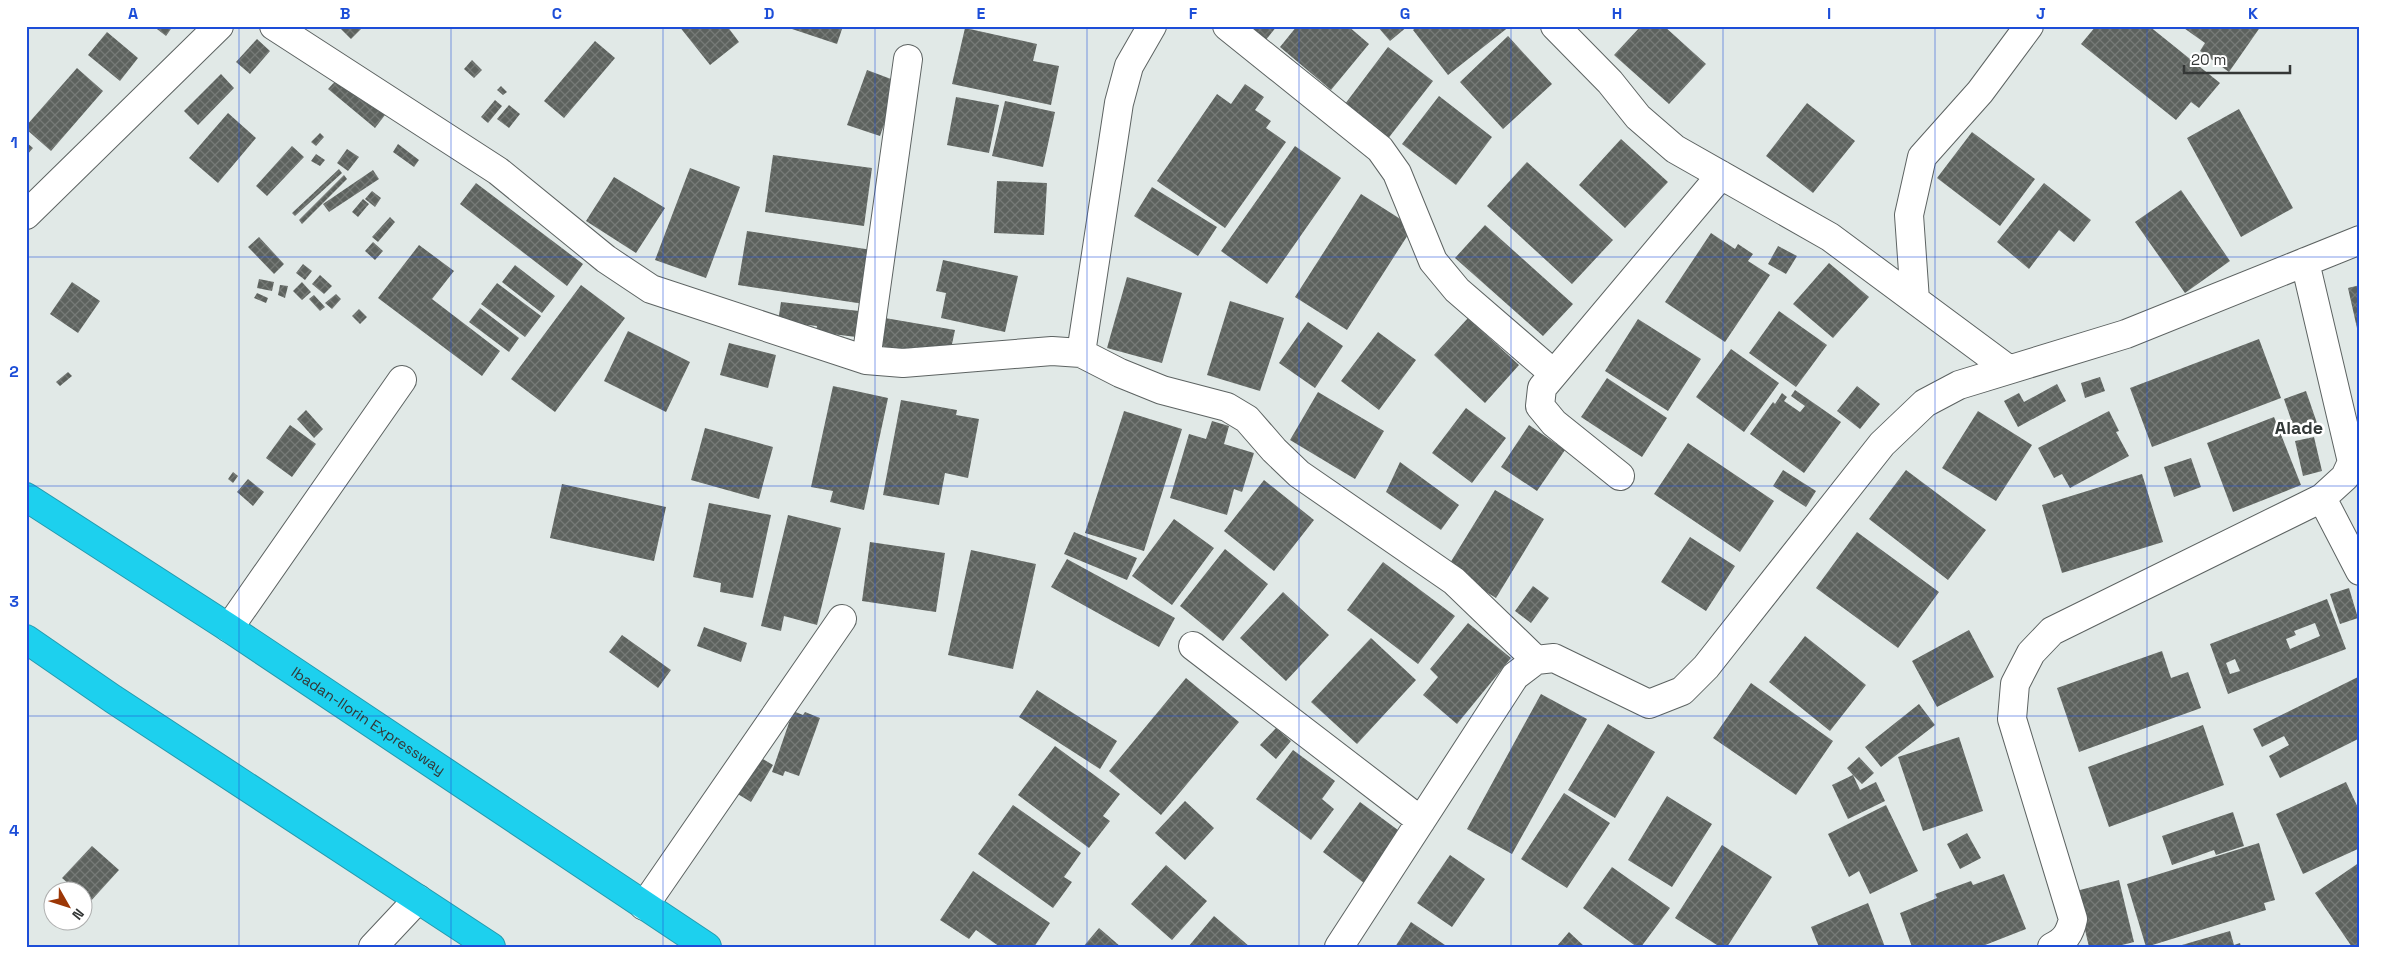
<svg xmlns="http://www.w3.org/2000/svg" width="2386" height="973" viewBox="0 0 2386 973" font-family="'Space Grotesk',sans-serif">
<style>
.building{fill:url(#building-cross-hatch);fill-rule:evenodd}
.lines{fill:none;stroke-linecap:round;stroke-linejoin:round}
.minor-casing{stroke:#5d6362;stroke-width:30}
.motorway-casing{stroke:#259aae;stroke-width:30}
.minor{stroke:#fff;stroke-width:28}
.motorway{stroke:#1dd0ee;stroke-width:28}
.grid{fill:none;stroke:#1d4ed8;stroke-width:1;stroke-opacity:0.55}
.labels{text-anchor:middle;stroke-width:5;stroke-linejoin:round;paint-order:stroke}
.street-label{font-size:15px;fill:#343736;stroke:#fff}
.quarter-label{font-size:18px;font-weight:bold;fill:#323837;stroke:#fff}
.neatline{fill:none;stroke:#1d4ed8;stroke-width:2}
.grid-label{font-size:16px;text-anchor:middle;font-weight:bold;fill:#1d4ed8}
</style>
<defs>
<pattern id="building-cross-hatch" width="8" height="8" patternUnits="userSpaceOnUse" patternTransform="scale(1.25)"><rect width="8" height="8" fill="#5d625e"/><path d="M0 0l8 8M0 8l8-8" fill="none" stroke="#767a77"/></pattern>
</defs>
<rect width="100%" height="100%" fill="#e1e9e7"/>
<path class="building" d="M153 26H173L166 36Z
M338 26H364L351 39Z
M679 26H727L739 42 710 65Z
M783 26H843L837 44Z
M1256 26H1277L1261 46 1248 36Z
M1297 26H1348L1369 44 1331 90 1280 47Z
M1377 26H1408L1390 41Z
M1418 26H1510L1448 75 1413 30Z
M1641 26H1664L1706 64 1669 104 1614 55Z
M2096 26H2149L2220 83 2199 108 2191 102 2176 120 2081 44Z
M2181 26H2261L2229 72 2200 51 2205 43Z
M965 28 1037 44 1033 61 1059 66 1051 105 952 84Z
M107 32 138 58 120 81 88 55Z
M1508 36 1552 84 1503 129 1460 82Z
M257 39 270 51 250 74 236 62Z
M595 41 615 58 564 118 544 101Z
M1388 47 1433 81 1383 145 1339 112Z
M472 60 482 70 474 78 464 69Z
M77 68 103 91 51 151 26 129V126Z
M867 70 899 82 880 136 847 125Z
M221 74 234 88 198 125 184 111Z
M340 76 385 115 375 128 328 89Z
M1245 84 1264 97 1255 110 1271 121 1266 128 1286 142 1225 228 1157 181 1217 94 1231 104Z
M501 86 507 92 503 95 497 90Z
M1439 96 1492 137 1456 185 1402 144Z
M956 97 999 105 989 153 947 145Z
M495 100 502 106 488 123 481 117Z
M1005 101 1055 112 1043 167 992 156Z
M1807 103 1855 141 1813 193 1766 156Z
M509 105 520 114 509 128 497 119Z
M2239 109 2293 208 2241 237 2187 138Z
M228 113 256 138 218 183 189 158Z
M1972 132 2035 179 2000 226 1937 178Z
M320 133 324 137 316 146 311 142Z
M1621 139 1668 182 1625 228 1579 185Z
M26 142 33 148 26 156Z
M398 144 419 160 414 167 393 152Z
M292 146 304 157 267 196 256 186Z
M1295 146 1341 178 1267 284 1221 251Z
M347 149 359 157 348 171 337 163Z
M316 154 325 160 320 166 311 161Z
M773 155 872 168 864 226 765 212Z
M1527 162 1613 240 1572 284 1487 206Z
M690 168 740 187 706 278 655 260Z
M339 169 342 173 295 216 292 213Z
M373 170 379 179 329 212 323 204Z
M344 175 347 179 302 224 299 220Z
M614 177 665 208 636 253 586 221Z
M997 181 1047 183 1044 235 994 233Z
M476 183 583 264 567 286 460 204Z
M2044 183 2091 220 2074 242 2059 230 2029 269 1997 242Z
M1152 187 1217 227 1198 256 1134 216Z
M2181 190 2230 261 2185 293 2135 222Z
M372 191 381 198 375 207 365 199Z
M1361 194 1413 227 1347 330 1295 297Z
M363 199 369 204 358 217 352 212Z
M390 217 395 222 378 242 372 237Z
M1485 225 1573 304 1543 336 1455 258Z
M747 231 872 250 864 304 738 285Z
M1711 233 1735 249 1738 244 1753 254 1748 261 1770 275 1725 342 1665 302Z
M259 237 284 264 274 274 248 247Z
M373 242 383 251 375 260 365 251Z
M419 245 454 271 432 299 500 351 482 376 378 298Z
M1778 246 1797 256 1786 274 1768 264Z
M943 260 1018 276 1005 332 941 318 946 293 936 291Z
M1829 263 1869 297 1833 338 1793 304Z
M303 264 312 271 305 280 296 273Z
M515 265 555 296 542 313 502 282Z
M320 275 332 286 324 294 312 284Z
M1127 277 1182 293 1162 363 1107 348Z
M259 279 274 282 272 291 257 288Z
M72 282 100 301 78 333 50 314Z
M302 282 311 292 302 300 293 291Z
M497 283 541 316 525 337 481 304Z
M280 285 288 286 285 298 278 295Z
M581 285 625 318 555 412 511 379Z
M2360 285V337H2359L2348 288Z
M257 293 268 298 266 303 254 298Z
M336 294 341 299 332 309 325 303Z
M314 295 325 307 320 311 309 299Z
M1230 301 1284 318 1260 391 1207 375Z
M781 302 859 311 856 337 816 332 817 326 778 322Z
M480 308 519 338 509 352 469 322Z
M359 309 367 317 360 324 352 316Z
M1779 311 1827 345 1796 387 1749 353Z
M885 318 955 330 949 358 880 346Z
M1468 318 1519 365 1485 403 1434 355Z
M1638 319 1701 359 1668 411 1605 371Z
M1308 322 1343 346 1315 388 1279 363Z
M628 331 690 362 666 412 604 381Z
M1378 332 1416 360 1379 410 1341 381Z
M2259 339 2281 398 2152 447 2130 388Z
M729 343 776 355 768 388 720 375Z
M1731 349 1779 383 1744 432 1696 397Z
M68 372 72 376 60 386 56 382Z
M2100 377 2105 391 2085 398 2081 383Z
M1607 378 1667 418 1642 457 1581 417Z
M2057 384 2066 401 2018 427 2004 401 2019 393 2024 402Z
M833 386 888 398 864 510 830 502 833 491 811 487Z
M1857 386 1880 404 1860 429 1837 411Z
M1795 390 1841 422 1804 473 1750 434 1773 402 1775 404 1782 393 1787 397 1784 401 1800 412 1805 406 1791 396Z
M2306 391 2318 426 2296 434 2284 399Z
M1318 392 1384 431 1355 479 1290 440Z
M901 400 957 410 956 415 979 419 968 478 945 473 939 505 883 495Z
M1466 408 1506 438 1472 483 1432 453Z
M306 410 323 429 314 438 297 419Z
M1124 411 1182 429 1144 551 1085 533Z
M1978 411 2032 445 1996 501 1942 468Z
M2109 411 2119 431 2116 432 2129 456 2070 488 2062 474 2054 478 2038 448Z
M2274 417 2301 485 2233 512 2207 443Z
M1212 421 1229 426 1224 444 1254 453 1242 492 1234 489 1227 515 1170 498 1189 434 1206 439Z
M290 425 316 444 292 477 266 458Z
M1529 425 1565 450 1537 491 1501 467Z
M705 428 773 447 759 499 691 480Z
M2314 437 2322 471 2303 476 2295 441Z
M1688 443 1774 501 1740 552 1654 494Z
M2191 458 2201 487 2174 497 2164 467Z
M1400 462 1459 505 1441 530 1386 492Z
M1783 470 1816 491 1806 507 1773 486Z
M1906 470 1986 530 1948 580 1869 519Z
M233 472 238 476 233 483 228 479Z
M2142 474 2163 542 2062 573 2042 505Z
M248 479 264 492 253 506 237 492Z
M1264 480 1314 520 1274 571 1224 531Z
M562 484 666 507 654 561 550 538Z
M1495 490 1544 519 1496 598 1447 568Z
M709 503 771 515 753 598 720 592 721 583 693 577Z
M788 515 841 528 817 625 784 616 781 631 761 626Z
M1174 519 1214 548 1172 605 1132 576Z
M1074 532 1137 558 1127 580 1064 554Z
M1857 532 1939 592 1898 648 1816 588Z
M1690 537 1735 566 1706 611 1661 582Z
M870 542 945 553 936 612 862 601Z
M1225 549 1268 584 1223 641 1180 606Z
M971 550 1036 564 1013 669 948 655Z
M1067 559 1175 618 1159 647 1051 587Z
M1383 562 1455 616 1418 664 1347 610Z
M1533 586 1549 598 1531 623 1515 611Z
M2349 588 2358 618 2340 624 2330 594Z
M1283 592 1329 635 1286 681 1240 638Z
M2327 599 2346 649 2228 694 2210 644ZM2315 623 2320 636 2290 649 2286 639 2296 635 2294 631ZM2235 659 2240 671 2230 674 2226 663Z
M1468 623 1511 658 1457 724 1423 695 1438 677 1430 669Z
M704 627 747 643 741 662 697 646Z
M1969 630 1994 677 1937 707 1912 661Z
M622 635 671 670 658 688 609 652Z
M1805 636 1866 685 1830 731 1769 682Z
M1371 638 1416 680 1357 744 1311 702Z
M2162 651 2171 678 2188 672 2201 708 2079 752 2057 688Z
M2360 676V738L2280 778 2269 756 2289 745 2284 736 2262 747 2253 729Z
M1186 678 1239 722 1161 815 1109 771Z
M1751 683 1833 741 1796 795 1713 738Z
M1037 690 1117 741 1100 769 1019 717Z
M1541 694 1587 719 1512 854 1467 829Z
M1919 704 1935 725 1881 767 1865 747Z
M793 711 803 715 805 712 820 718 799 776 785 771 783 776 772 772Z
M1608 724 1655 752 1615 818 1568 790Z
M2203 725 2224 785 2109 827 2088 767Z
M1276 728 1291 741 1276 759 1260 745Z
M1959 737 1983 811 1923 831 1898 757Z
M1055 746 1120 794 1103 816 1110 821 1089 848 1018 795Z
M1293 750 1335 781 1322 799 1334 809 1311 840 1256 799Z
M758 756 773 765 751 802 736 793Z
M1859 757 1874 773 1862 784 1853 775 1860 790 1876 782 1885 801 1848 819 1832 785 1853 775 1847 768Z
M2346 782 2360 812V848L2303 874 2276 814Z
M1564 793 1610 823 1567 888 1521 859Z
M1667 796 1712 824 1672 887 1628 860Z
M1185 801 1214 828 1185 860 1155 833Z
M1360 802 1402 833 1364 883 1323 852Z
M1013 805 1081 853 1064 877 1072 882 1053 908 978 854Z
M1886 805 1918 871 1870 894 1859 871 1849 877 1828 834Z
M2233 812 2244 846 2216 855 2214 850 2172 865 2162 836Z
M1967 833 1981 858 1960 869 1947 844Z
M2259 843 2275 900 2264 903 2266 910 2146 947 2127 884Z
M1722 845 1772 877 1727 947H1720L1675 918Z
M92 846 119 870 89 903 82 897V890H76L62 878Z
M1450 855 1485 879 1452 927 1417 903Z
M2360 862V947H2352L2315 893Z
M1166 865 1207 901 1172 940 1131 904Z
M1612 867 1670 908 1641 947H1637L1583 908Z
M973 871 1050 923 1034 947H1000L976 930 969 939 940 920Z
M2004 874 2026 929 1980 947H1912L1900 913 1937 898 1935 894 1971 881 1973 885Z
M2119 880 2134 942 2114 947H2089L2076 891Z
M1868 903 1885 947H1819L1811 927Z
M1214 916 1250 947H1188Z
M1411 922 1448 947H1395Z
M1099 928 1121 947H1083Z
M2230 931 2234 945 2240 943 2241 947H2175Z
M1569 932 1585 947 1557 946Z"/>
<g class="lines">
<g class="minor-casing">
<path id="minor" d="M274 26 498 171 606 259 651 289 866 360 903 363 1052 351 1081 353 1120 373 1162 390 1227 407 1247 419 1274 450 1299 474 1454 581 1536 660
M1227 26 1380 149 1397 173 1433 261 1457 290 1553 373
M1555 26 1610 82 1638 117 1675 149 1830 237 2008 369
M26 215 219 26
M1915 300 1909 215 1922 157 1980 92 2029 26
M1081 353 1119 103 1129 66 1152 26
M866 360 908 59
M1620 476 1554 423 1540 406 1542 388 1721 175
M2322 498 2360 571
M229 628 402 380
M1193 646 1421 821
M644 906 842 619
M373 947 418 899
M1339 947 1515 676 1536 660 1554 658 1649 704 1682 691 1706 667 1882 444 1925 403 1959 385 2126 334 2360 240
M2052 947C2065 941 2070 933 2073 919L2012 719 2015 684 2031 653 2052 631 2322 498 2345 477 2352 462 2305 262"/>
</g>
<g class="motorway-casing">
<g id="motorway">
<path id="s1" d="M26 497 229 628 707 947"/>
<path d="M26 639 113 699 491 947"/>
</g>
</g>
<use href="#minor" class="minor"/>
<use href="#motorway" class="motorway"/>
</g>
<path class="grid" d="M239 26V947M451 26V947M663 26V947M875 26V947M1087 26V947M1299 26V947M1511 26V947M1723 26V947M1935 26V947M2147 26V947M26 257H2360M26 486H2360M26 716H2360"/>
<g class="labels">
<g class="street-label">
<text dy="5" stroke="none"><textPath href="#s1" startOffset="409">Ibadan-Ilorin Expressway</textPath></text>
</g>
<g class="quarter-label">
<text x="2299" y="434">Alade</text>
</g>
</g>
<rect width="2386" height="973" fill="none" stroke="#ffffff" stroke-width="55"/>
<g transform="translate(68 906) rotate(129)"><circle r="24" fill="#ffffff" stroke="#aeafaf"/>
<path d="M0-4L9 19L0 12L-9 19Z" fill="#9c3706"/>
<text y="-8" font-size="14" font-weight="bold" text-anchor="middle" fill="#343736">N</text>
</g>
<path d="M2184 65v8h106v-8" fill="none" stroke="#343736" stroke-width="2.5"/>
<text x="2191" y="65" font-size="15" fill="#343736" stroke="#ffffff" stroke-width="4" paint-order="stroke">20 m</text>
<rect x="28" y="28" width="2330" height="918" class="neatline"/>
<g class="grid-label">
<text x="133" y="19">A</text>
<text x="345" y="19">B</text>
<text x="557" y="19">C</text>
<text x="769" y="19">D</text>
<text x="981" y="19">E</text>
<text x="1193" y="19">F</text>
<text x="1405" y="19">G</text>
<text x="1617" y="19">H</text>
<text x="1829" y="19">I</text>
<text x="2041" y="19">J</text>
<text x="2253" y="19">K</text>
<text x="14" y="148">1</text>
<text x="14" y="377">2</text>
<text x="14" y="607">3</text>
<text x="14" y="836">4</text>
</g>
</svg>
